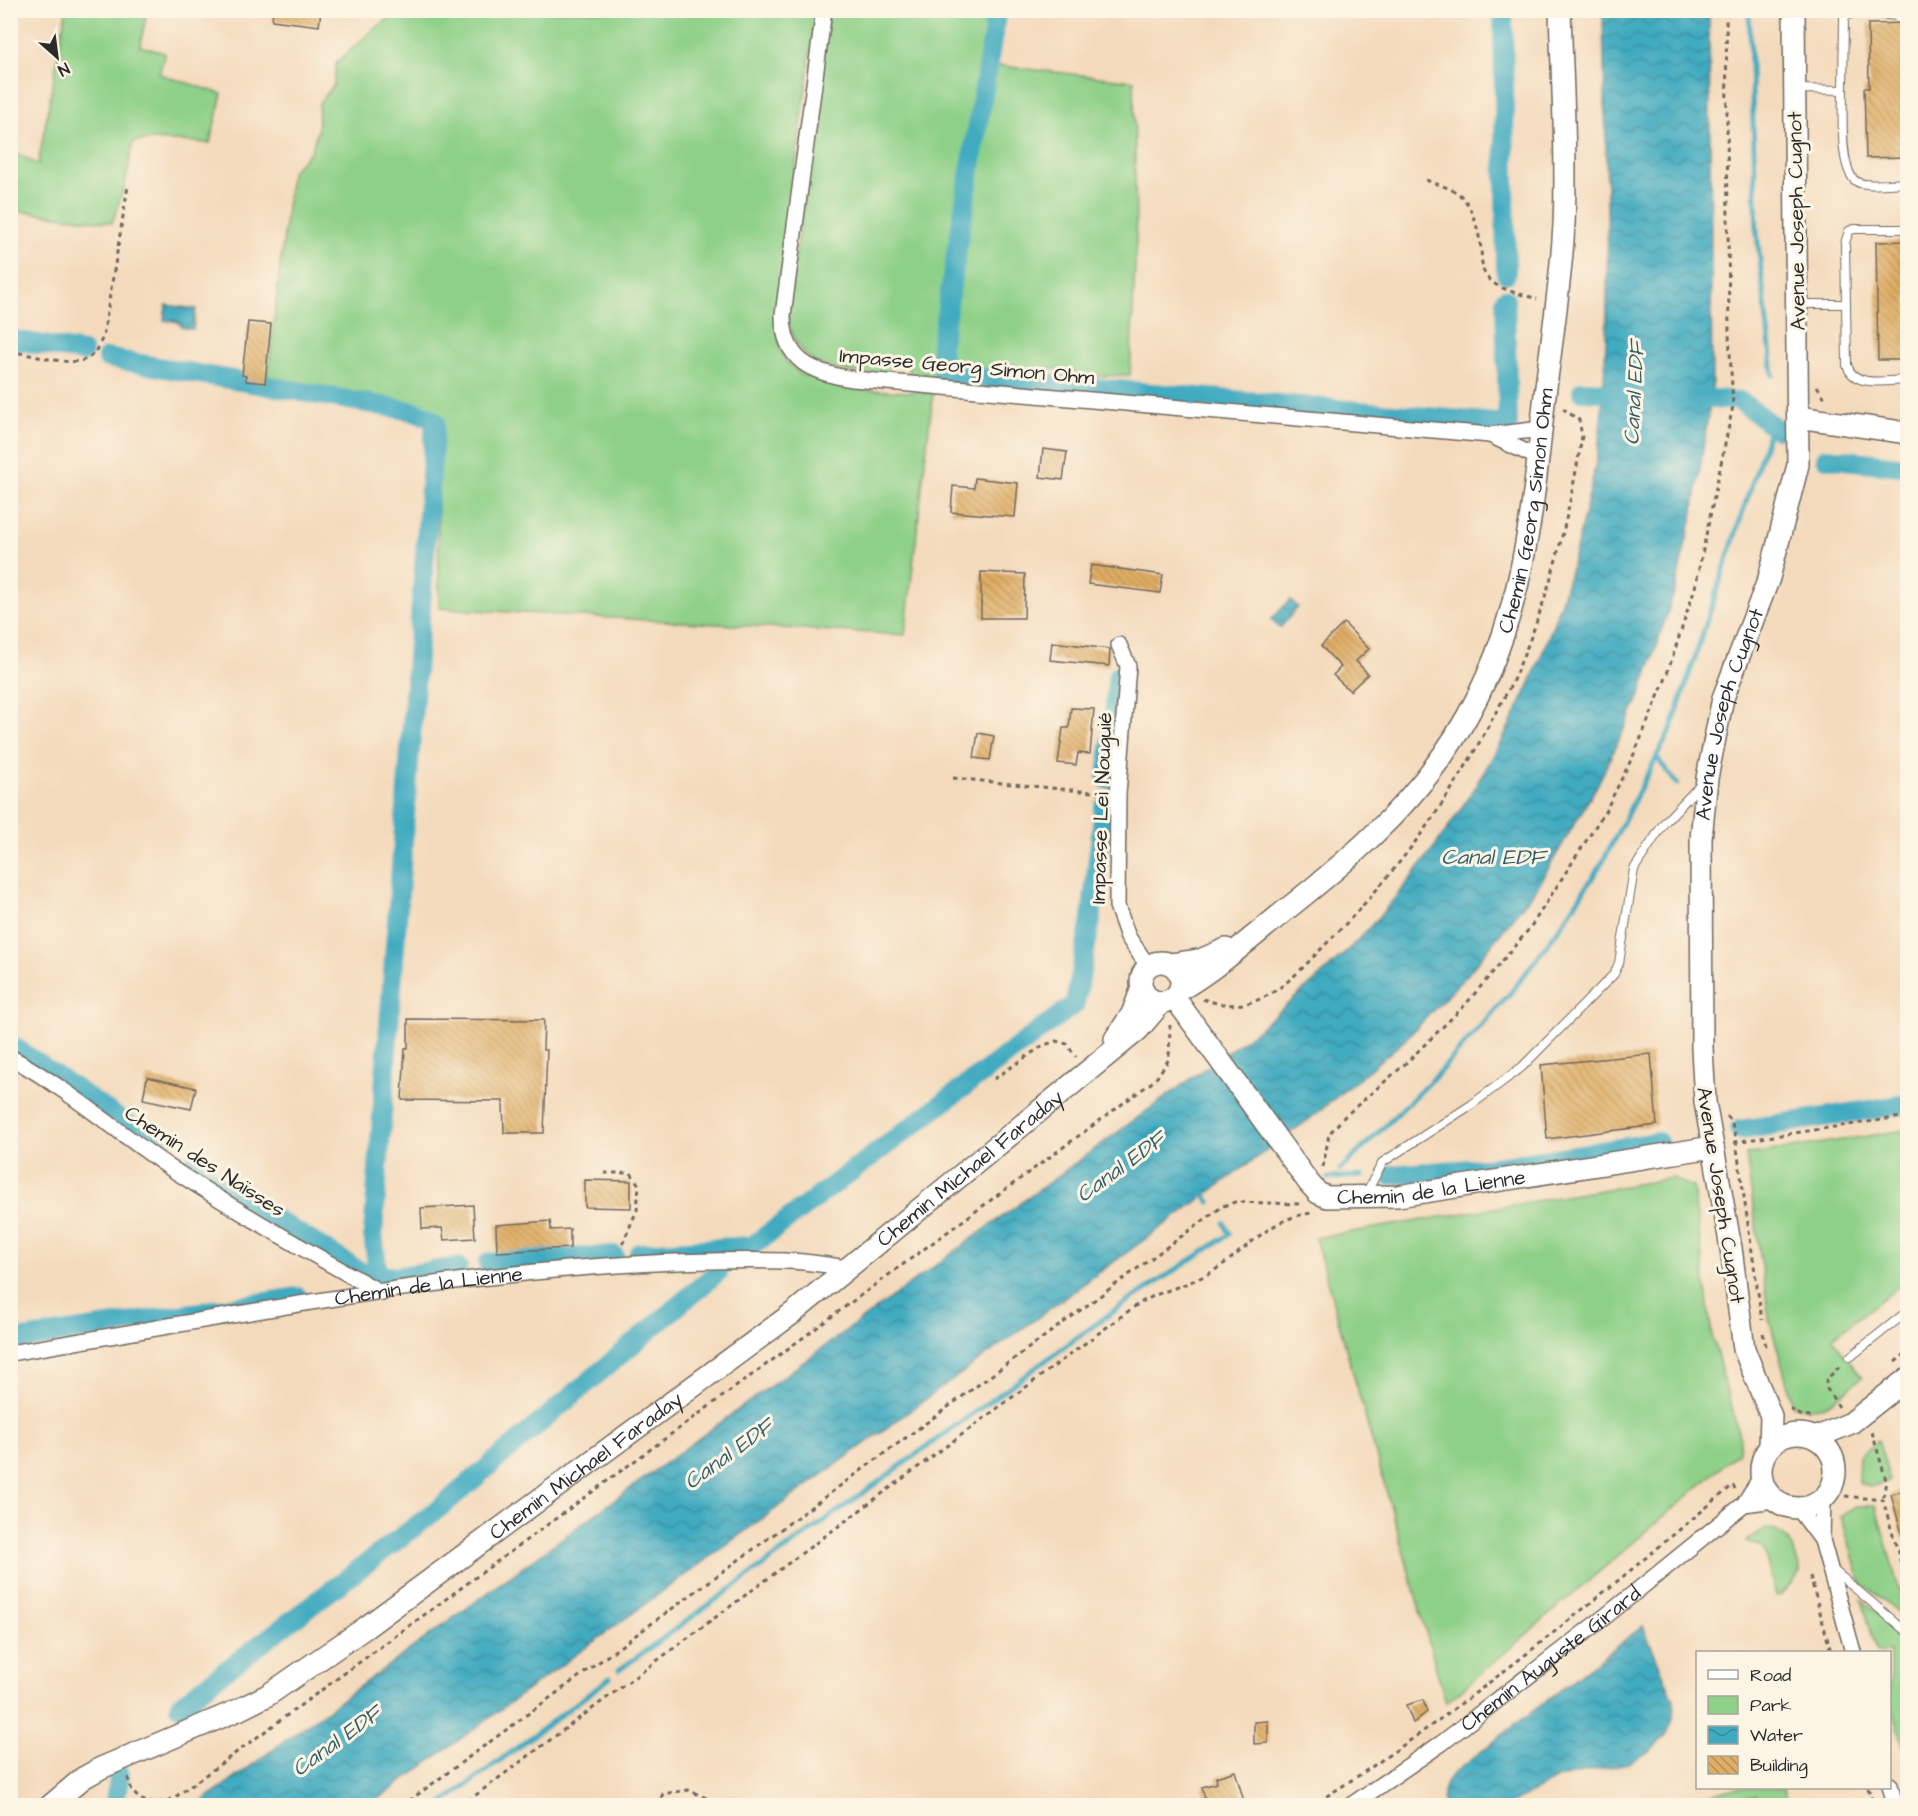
<svg xmlns="http://www.w3.org/2000/svg" width="1918" height="1816" viewBox="0 0 1918 1816" font-family="'Architects Daughter',sans-serif">
<style>
.green{fill:#8ed088;stroke:#5c7e5a;stroke-width:1.5}
.water{fill:url(#water-waves);stroke:#366a76;stroke-width:1.5}
.lines{fill:none;stroke-linecap:round;stroke-linejoin:round}
.stream{stroke:#40aac0;stroke-width:5}
.canal{stroke:#40aac0;stroke-width:20}
.building{fill:url(#building-back-hatch)}
.lane-casing{stroke:#71685e;stroke-width:10}
.street-casing{stroke:#71685e;stroke-width:18}
.secondary-casing{stroke:#71685e;stroke-width:24}
.path{stroke:#71685e;stroke-width:3;stroke-dasharray:4.5 4.5;stroke-linecap:butt}
.lane{stroke:#fff;stroke-width:8}
.street{stroke:#fff;stroke-width:15}
.secondary{stroke:#fff;stroke-width:21}
.labels{text-anchor:middle;stroke-width:6;stroke-linejoin:round;paint-order:stroke}
.street-label{font-size:21px;fill:#2b2b2b;stroke:#fcf5e5}
.water-label{font-size:22px;font-style:italic;fill:#335e67;stroke:#fcf5e5}
</style>
<defs>
<pattern id="water-waves" width="16" height="10" patternUnits="userSpaceOnUse" patternTransform="scale(1.5)"><rect width="16" height="10" fill="#40aac0"/><path d="M0 5q4-4 8 0t8 0" fill="none" stroke="#368b9c"/></pattern>
<pattern id="building-back-hatch" width="6" height="6" patternUnits="userSpaceOnUse" patternTransform="scale(1.5)"><rect width="6" height="6" fill="#e0ad64"/><path d="M-1 5l2 2M0 0l6 6M5-1l2 2" fill="none" stroke="#b68d53"/></pattern>
</defs>
<rect width="100%" height="100%" fill="#fcf5e5"/>
<filter id="ink" filterUnits="userSpaceOnUse"><feTurbulence type="fractalNoise" baseFrequency=".0167" numOctaves="2"/><feDisplacementMap in="SourceGraphic" scale="12" xChannelSelector="R" yChannelSelector="G"/><feConvolveMatrix kernelMatrix="1 2 1 2 8 2 1 2 1" color-interpolation-filters="sRGB"/></filter>
<filter id="wash" filterUnits="userSpaceOnUse"><feTurbulence type="fractalNoise" baseFrequency=".008" numOctaves="4" result="noise"/><feDisplacementMap in="SourceGraphic" scale="24" xChannelSelector="R" yChannelSelector="G"/><feGaussianBlur stdDeviation="1.35" result="paint"/><feColorMatrix in="noise" values="0 0 0 0 0 0 0 0 0 0 0 0 0 0 0 0 0 1.4 0 .05"/><feComposite in="paint" operator="in"/></filter>
<g filter="url(#wash)">
<rect width="100%" height="100%" fill="#f4dabc"/>
<path class="green" d="M66 11H147L140 46 165 53 159 74 222 94 210 143 152 140 133 142 125 185 112 223 11 210V150L38 165Z
M401 11H816L779 293V346L787 362 801 374 819 381 869 390 933 393 905 635 439 608 437 422 267 382 291 172 311 151 318 130 319 103 334 85 336 63 374 29Z
M829 11H991L983 64 1134 81 1136 240 1130 375 1094 376 1047 368 1026 384 908 377 909 365 895 362 884 375C834 369 801 374 787 318Z
M1907 1130V1280L1832 1338 1862 1377C1840 1395 1823 1417 1793 1405L1769 1318 1746 1155Z
M1672 1178 1693 1187 1712 1336 1740 1439 1739 1452 1446 1703 1315 1238Z
M1878 1440 1890 1481 1870 1487 1858 1483 1859 1456Z
M1856 1506H1876L1907 1619 1860 1581 1841 1515Z
M1764 1529C1791 1530 1793 1551 1801 1573L1780 1595 1776 1596 1763 1547 1746 1542Z
M1862 1600 1900 1633 1907 1659V1751L1904 1749 1890 1698V1652H1877Z
M1735 1788H1783L1788 1805H1758L1755 1795 1719 1805H1674Z"/>
<path class="water" d="M1603 11H1709L1712 390 1694 508 1675 590 1640 696 1597 786 1536 889 1467 975 1404 1041 1311 1118 370 1805 196 1806 1256 1031C1298 995 1341 961 1377 919 1480 800 1549 674 1583 520 1589 494 1596 468 1599 442 1614 299 1605 154 1603 11Z
M166 305 196 309 193 329 183 328 178 322 164 320Z
M1290 600 1298 607 1280 628 1271 620Z
M1643 1626 1674 1700 1673 1720 1667 1734 1649 1752 1628 1763 1559 1778 1509 1805H1444C1441 1792 1444 1785 1452 1774Z"/>
<g class="lines">
<path class="stream" d="M1749 10 1757 234 1773 375
M1657 758 1677 784
M1340 1170 1437 1075 1513 990 1563 923 1603 861 1672 727 1768 435
M1328 1178 1362 1176
M1202 1191 1210 1202
M619 1670 1118 1308 1230 1234 1224 1223
M439 1806 610 1678"/>
<path class="canal" d="M997 10 941 345 943 371 958 376 1508 424 1505 299
M1503 10 1506 274
M10 339 83 352
M107 358 411 411 428 417 435 422 373 1234 378 1275 395 1277 458 1267
M1582 391 1629 393
M1685 397 1728 400
M1740 401 1777 429
M1826 458 1908 467
M1107 779 1118 675
M1091 918 1104 807
M10 1044 162 1148
M1740 1130 1908 1104
M188 1165 368 1276 378 1275
M1389 1175 1498 1167 1658 1142
M639 1253 752 1246 1052 1021 1075 1004 1092 914
M488 1263 614 1255
M10 1341 298 1297
M179 1706 442 1506 719 1271
M114 1806 120 1775"/>
</g>
<g id="blocks">
<path class="building" d="M273 10H321L319 26 272 20Z
M1908 23V157L1866 158 1864 88H1869L1868 24Z
M1908 241V360H1878L1876 242Z
M248 322 271 324 265 383 246 381V376L242 375Z
M1043 449 1067 452 1063 480 1040 477Z
M975 478 1018 483 1015 517 951 512 953 486 974 488Z
M1091 565 1163 575 1160 593 1088 584Z
M981 572 1025 574 1024 618H981Z
M1344 623 1369 649 1356 661 1368 674 1350 691 1333 675 1341 667 1321 646Z
M1052 642 1110 649 1109 666 1050 660Z
M1071 708 1094 709 1090 754 1078 753 1076 765 1058 763 1063 728H1069Z
M978 733 994 736 990 760 974 758Z
M408 1019 544 1020 543 1050H547L544 1133H504L503 1101 402 1100 405 1048H408Z
M1651 1054 1657 1125 1547 1139 1541 1065Z
M147 1077 196 1088 191 1109 143 1099Z
M585 1180 631 1181V1208L585 1207Z
M473 1205 475 1238 444 1240 442 1228 422 1229 421 1208Z
M550 1221 551 1230 570 1229V1248L497 1252 496 1225Z
M1908 1490V1538H1903L1891 1494Z
M1423 1700 1427 1712 1413 1723 1406 1705Z
M1268 1721V1743L1254 1744V1722Z
M1235 1771 1244 1801 1229 1806H1207L1202 1787 1217 1783 1216 1777Z"/>
</g>
</g>
<g filter="url(#ink)">
<use href="#blocks" fill-opacity="0" stroke="#71685e" stroke-width="1.5"/>
<g class="lines">
<g class="lane-casing">
<path id="lane" d="M1796 89 1843 90C1843 110 1838 178 1860 183 1874 187 1893 183 1908 183
M1843 90 1844 17 1856 12 1908 17
M1799 304H1846L1845 243 1849 231 1854 229H1908
M1846 304 1847 365C1854 389 1888 380 1908 380
M1365 1195 1383 1162 1471 1105 1522 1067 1614 974 1619 963 1634 869 1664 823 1702 783
M1850 1357 1908 1311
M1831 1568 1908 1633"/>
</g>
<g class="street-casing">
<g id="street">
<path d="M824 10 783 315C783 361 812 373 853 379L1490 435 1542 429"/>
<path d="M1490 435 1539 458"/>
<path d="M1119 645 1128 666 1118 794 1117 906 1128 937 1148 966"/>
<path d="M10 1057C67 1088 116 1131 169 1167 238 1212 310 1253 382 1293"/>
<path id="s1" d="M10 1353C267 1311 526 1255 787 1261 808 1261 829 1266 850 1268"/>
<path d="M1823 1497 1822 1540 1853 1652"/>
<path d="M1744 1504 1774 1500"/>
<path d="M1798 1508 1822 1540"/>
<path d="M1890 1785 1895 1806"/>
<path id="s2" d="M1350 1806 1442 1743 1607 1615 1744 1504 1761 1477"/>
</g>
</g>
<g class="secondary-casing">
<g id="secondary">
<path d="M1798 417 1908 433"/>
<circle cx="1161" cy="982" r="20"/>
<path d="M1171 964 1200 960 1226 949"/>
<path id="s3" d="M1180 990C1219 967 1252 937 1287 909 1345 863 1400 816 1443 755 1519 647 1531 530 1544 403 1551 344 1561 284 1564 224 1567 153 1562 81 1560 10"/>
<path id="s4" d="M1174 997 1309 1183 1318 1193 1327 1197 1398 1196 1713 1147"/>
<path d="M1115 1039 1132 1014 1142 988"/>
<circle cx="1798" cy="1471" r="37"/>
<path d="M1815 1438 1851 1423 1908 1378"/>
<path id="s5" d="M1770 1446 1771 1416 1744 1349 1731 1248 1705 1102 1702 1048 1701 839 1707 778 1723 698 1769 578 1798 465 1794 10"/>
<path id="s6" d="M50 1806 83 1778 101 1768 238 1710 268 1695 365 1628 793 1313 1138 1030 1162 1002"/>
</g>
</g>
<path class="path" d="M1426 180C1438 185 1454 188 1463 198 1473 209 1480 235 1481 250 1482 259 1481 270 1487 277 1497 290 1522 294 1537 299
M10 351C29 354 70 367 86 359 95 355 99 345 103 337L128 186
M1817 386 1827 401
M953 778 1101 793
M1203 999C1222 1006 1242 1007 1260 999 1286 988 1307 963 1326 944 1395 875 1444 809 1490 723 1499 706 1510 689 1517 671 1550 596 1569 517 1582 436L1579 420 1562 408
M994 1079 1042 1046 1056 1041 1067 1044 1076 1057
M1727 1116 1731 1120 1735 1135 1762 1320
M1734 1142 1908 1116
M1323 1167 1329 1134 1344 1117 1404 1065 1466 1004 1530 928 1606 810 1635 752 1665 680 1695 588 1733 406 1729 334 1726 10
M604 1173H631L639 1185 637 1210 622 1245
M1763 1333 1767 1350
M1895 1362 1908 1352
M1839 1407 1827 1389 1826 1380 1842 1364
M1790 1409 1802 1416 1811 1417
M1872 1432 1886 1480 1883 1500
M1845 1496 1883 1500 1908 1588
M1810 1576 1831 1652
M128 1777C132 1804 153 1807 174 1798L1155 1080 1169 1059 1170 1025
M1868 1788 1874 1806
M402 1806 1223 1206 1235 1202 1301 1204
M461 1806 1134 1307C1156 1292 1179 1288 1202 1277 1242 1258 1265 1218 1312 1213
M657 1806 663 1794 688 1790 725 1806
M1311 1806C1461 1713 1598 1598 1733 1485L1735 1489"/>
<use href="#lane" class="lane"/>
<use href="#street" class="street"/>
<use href="#secondary" class="secondary"/>
</g>
</g>
<g class="labels">
<g class="street-label">
<text transform="translate(1796 221) rotate(-91)" y="7">Avenue Joseph Cugnot</text>
<text transform="translate(967 366) rotate(5)" y="7">Impasse Georg Simon Ohm</text>
<text dy="7" stroke="none"><textPath href="#s3" startOffset="616">Chemin Georg Simon Ohm</textPath></text>
<text dy="7" stroke="none"><textPath href="#s5" startOffset="744">Avenue Joseph Cugnot</textPath></text>
<text transform="translate(1101 808) rotate(-88)" y="7">Impasse Lei Nouguié</text>
<text transform="translate(205 1161) rotate(33)" y="7">Chemin des Naïsses</text>
<text dy="7" stroke="none"><textPath href="#s6" startOffset="1124">Chemin Michael Faraday</textPath></text>
<text dy="7" stroke="none"><textPath href="#s4" startOffset="358">Chemin de la Lienne</textPath></text>
<text transform="translate(1721 1195) rotate(81)" y="7">Avenue Joseph Cugnot</text>
<text dy="7" stroke="none"><textPath href="#s1" startOffset="424">Chemin de la Lienne</textPath></text>
<text dy="7" stroke="none"><textPath href="#s6" startOffset="638">Chemin Michael Faraday</textPath></text>
<text dy="7" stroke="none"><textPath href="#s2" startOffset="249">Chemin Auguste Girard</textPath></text>
</g>
<g class="water-label">
<text transform="translate(1633 393) rotate(-87)" y="8">Canal EDF</text>
<text x="1493" y="864">Canal EDF</text>
<text transform="translate(1120 1166) rotate(-36)" y="8">Canal EDF</text>
<text transform="translate(728 1453) rotate(-36)" y="8">Canal EDF</text>
<text transform="translate(336 1740) rotate(-36)" y="8">Canal EDF</text>
</g>
</g>
<rect width="1918" height="1816" fill="none" stroke="#fcf5e5" stroke-width="36"/>
<rect x="1696" y="1651" width="195" height="138" fill="#fcf5e5" stroke="#a8a49b" stroke-width="1.5"/>
<rect x="1708" y="1670" width="30" height="9" fill="#ffffff" stroke="#a8a49b" stroke-width="1.5"/>
<text x="1750" y="1681" font-size="18" fill="#2b2b2b">Road</text>
<rect x="1708" y="1696" width="30" height="18" fill="#8ed088" stroke="#a8a49b" stroke-width="1.5"/>
<text x="1750" y="1711" font-size="18" fill="#2b2b2b">Park</text>
<rect x="1708" y="1726" width="30" height="18" fill="url(#water-waves)" stroke="#a8a49b" stroke-width="1.5"/>
<text x="1750" y="1741" font-size="18" fill="#2b2b2b">Water</text>
<rect x="1708" y="1756" width="30" height="18" fill="url(#building-back-hatch)" stroke="#a8a49b" stroke-width="1.5"/>
<text x="1750" y="1771" font-size="18" fill="#2b2b2b">Building</text>
<g transform="translate(57 57) rotate(152)" stroke="#fcf5e5" stroke-width="4.5" paint-order="stroke">
<path d="M0-4.5L10 22L0 15L-10 22Z" fill="#2b2b2b"/>
<text y="-9" font-size="16" font-weight="bold" text-anchor="middle" fill="#2b2b2b">N</text>
</g>
</svg>
